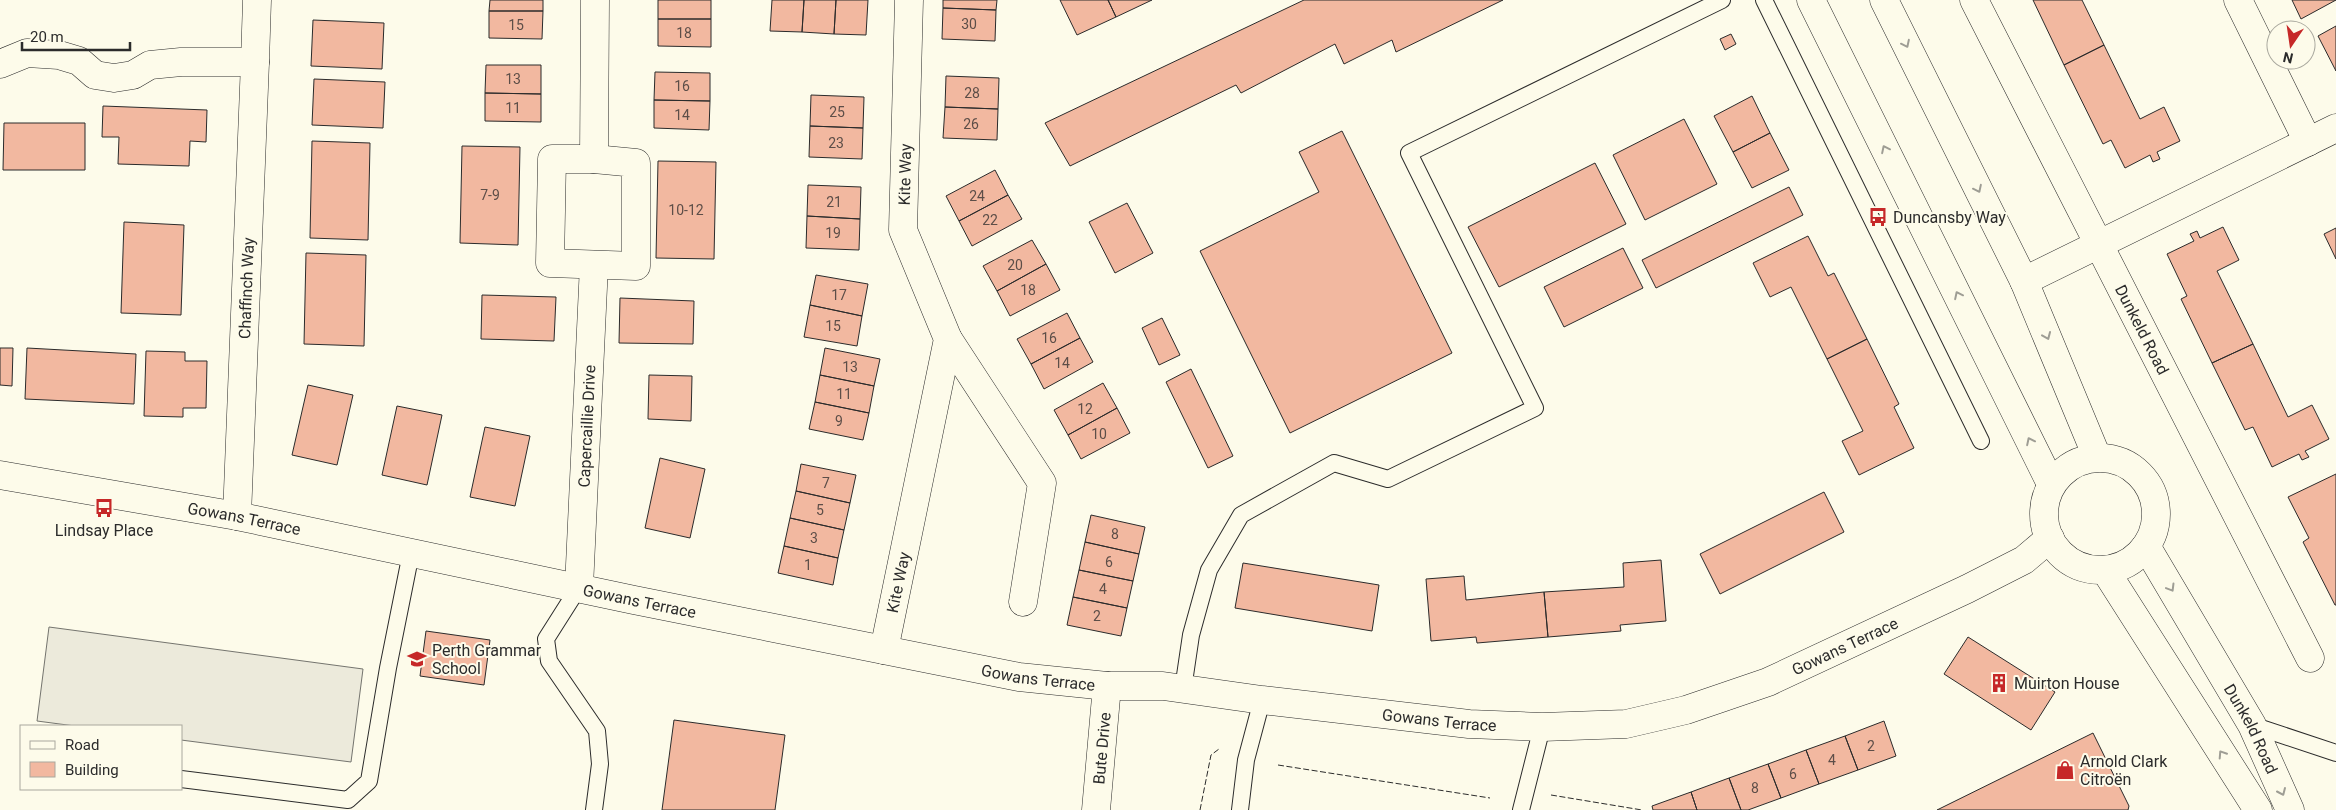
<svg xmlns="http://www.w3.org/2000/svg" width="2336" height="810" viewBox="0 0 2336 810" font-family="Roboto,sans-serif">
<style>
.parking{fill:#eceadb;stroke:#74746e}
.building{fill:#f2b8a0;stroke:#2b2b2b}
.lines{fill:none;stroke-linecap:round;stroke-linejoin:round}
.service-casing{stroke:#2b2b2b;stroke-width:18}
.minor-casing{stroke:#2b2b2b;stroke-width:29}
.tertiary-casing{stroke:#2b2b2b;stroke-width:29}
.primary-casing{stroke:#2b2b2b;stroke-width:29}
.service{stroke:#fdfbea;stroke-width:16}
.minor{stroke:#fdfbea;stroke-width:28}
.tertiary{stroke:#fdfbea;stroke-width:28}
.primary{stroke:#fdfbea;stroke-width:28}
.fence{stroke:#2b2b2b;stroke-width:1;stroke-dasharray:6 2.5;stroke-linecap:butt}
.oneway{stroke:#9e9d94}
.labels{text-anchor:middle;stroke-width:4;stroke-linejoin:round;paint-order:stroke}
.number-label{font-size:14px;fill:#5d4e48}
.street-label{font-size:16px;fill:#2b2b2b;stroke:#fdfbea}
.poi-label{font-size:16px;fill:#2b2b2b;stroke:#fdfbea;text-anchor:start}
</style>
<rect width="100%" height="100%" fill="#fdfbea"/>
<path class="parking" d="M49 627 363 669 351 762 181 740V726H75L37 721Z"/>
<path class="building" d="M490 0H543V11H489Z
M658 0H711V19H658Z
M772 0H804L802 32 770 31Z
M804 0H836L834 34 802 32Z
M836 0H868L866 35 834 34Z
M943 0H997L996 10 943 8Z
M1060 0H1108L1116 17 1077 35Z
M1108 0H1152L1116 17Z
M1304 0H1503L1396 52 1392 40 1344 64 1335 44 1241 93 1236 85 1070 166 1045 123Z
M2033 0H2082L2104 45 2064 65Z
M2292 0H2336L2301 19Z
M943 8 996 10 995 41 942 39Z
M489 11H543L542 39 489 38Z
M658 19H711V47L658 46Z
M313 20 384 23 382 69 311 66Z
M2336 26V71L2318 36Z
M1731 34 1736 44 1725 50 1720 39Z
M2104 45 2140 119 2164 107 2180 141 2157 152 2160 159 2153 162 2150 155 2125 168 2111 140 2103 144 2064 65Z
M486 65H541V94L485 93Z
M655 72 710 73V101L654 100Z
M946 76 999 78 998 109 945 107Z
M314 79 385 82 383 128 312 125Z
M485 93 541 94V122L485 121Z
M811 95 864 97 863 128 810 126Z
M1752 96 1770 133 1733 152 1714 116Z
M654 100 710 101 709 130 654 128Z
M103 106 207 110 206 142 190 141 189 166 118 164 119 137H102Z
M945 107 998 109 997 140 943 138Z
M1684 119 1717 184 1645 220 1613 155Z
M4 123H85V170H3Z
M810 126 863 128 862 159 809 157Z
M1342 131 1452 353 1290 433 1200 251 1319 192 1299 152Z
M1770 133 1789 170 1752 188 1733 152Z
M312 141 370 143 368 240 310 238Z
M462 146 520 147 518 245 460 243Z
M658 161 716 162 714 259 656 258Z
M1595 163 1626 224 1499 287 1468 227Z
M995 170 1008 195 959 221 946 196Z
M808 185 861 187 860 219 807 216Z
M1789 187 1803 215 1656 288 1642 260Z
M1008 195 1022 219 972 246 959 221Z
M1127 203 1153 253 1115 273 1089 222Z
M807 216 860 219 859 250 806 248Z
M124 222 184 225 181 315 121 313Z
M2223 227 2239 260 2217 271 2253 344 2212 363 2181 299 2187 296 2167 254 2194 241 2190 234 2197 231 2200 238Z
M2336 228V259L2324 234Z
M1808 236 1828 276 1834 273 1867 339 1827 359 1791 287 1770 297 1753 263Z
M1032 240 1046 264 997 291 983 266Z
M1623 248 1643 288 1564 327 1544 287Z
M306 253 366 255 364 346 304 344Z
M1046 264 1060 290 1010 316 997 291Z
M816 275 868 284 862 316 810 305Z
M482 295 556 297 554 341 481 339Z
M620 298 694 301 693 344 619 343Z
M810 305 862 316 857 346 804 337Z
M1067 313 1080 338 1031 364 1017 339Z
M1162 318 1180 355 1159 365 1142 328Z
M1080 338 1093 362 1044 389 1031 364Z
M1867 339 1899 404 1894 407 1914 448 1859 475 1842 441 1863 431 1827 359Z
M2253 344 2288 417 2312 405 2329 439 2305 451 2309 457 2302 460 2299 454 2272 467 2253 427 2245 430 2212 363Z
M0 348H13L12 386 0 385Z
M27 348 136 354 134 404 25 399Z
M825 348 880 359 874 386 820 375Z
M146 351 185 352V361H207L206 408H183V417L144 416Z
M1191 369 1233 456 1208 468 1166 382Z
M649 375 692 376 691 421 648 419Z
M820 375 874 386 869 413 815 402Z
M1103 383 1117 408 1068 435 1054 410Z
M308 385 353 395 337 465 292 455Z
M815 402 869 413 863 440 809 429Z
M397 406 442 415 427 485 382 475Z
M1117 408 1130 433 1081 459 1068 435Z
M485 427 530 436 515 506 470 497Z
M660 458 705 469 690 538 645 528Z
M801 464 856 475 850 503 796 491Z
M2336 474V605H2335L2303 542 2309 538 2288 497Z
M796 491 850 503 844 530 790 518Z
M1824 492 1844 532 1720 594 1700 554Z
M1091 515 1145 527 1139 554 1085 542Z
M790 518 844 530 838 558 784 546Z
M1085 542 1139 554 1133 581 1079 570Z
M784 546 838 558 833 585 778 573Z
M1661 560 1666 621 1620 625 1621 631 1548 637 1544 592 1624 587 1623 563Z
M1243 563 1379 585 1372 631 1235 608Z
M1079 570 1133 581 1127 608 1073 597Z
M1464 576 1466 600 1544 592 1548 637 1477 643 1476 637 1431 641 1426 579Z
M1073 597 1127 608 1121 636 1067 625Z
M426 631 490 640 484 685 420 676Z
M1968 637 2055 692 2031 730 1944 674Z
M674 720 785 735 775 810H662Z
M1884 721 1896 756 1858 770 1845 736Z
M2093 733 2129 806 2128 810H1937Z
M1845 736 1858 770 1819 784 1806 750Z
M1806 750 1819 784 1781 798 1768 764Z
M1768 764 1781 798 1748 810H1741L1729 778Z
M1729 778 1741 810H1697L1691 792Z
M1691 792 1697 810H1653L1652 806Z"/>
<g class="lines">
<g class="service-casing">
<path id="service" d="M1764 0 1981 441
M579 587 546 639 549 661 597 731 600 764 594 810
M1183 689 1191 635 1209 570 1241 515 1334 463 1388 479 1535 408 1409 153 1722 0
M2252 725 2336 753
M181 779 348 800 369 781 388 668 411 553
M1240 810 1246 760 1262 700
M1521 810 1542 727"/>
</g>
<g class="minor-casing">
<g id="minor">
<path id="s1" d="M1974 0 2310 658"/>
<path d="M2238 0 2308 142"/>
<path d="M0 64 27 53 59 55 79 61 95 75 114 78 133 75 150 65 181 62H255L257 0"/>
<path d="M552 159H594L636 163V266L550 263Z"/>
<path d="M594 159 595 0"/>
<path d="M2024 281 2336 128"/>
<path d="M948 339 1042 483 1023 602"/>
<path id="s2" d="M0 475 237 516 634 600 1019 677 1107 686"/>
<path id="s3" d="M237 516 255 62"/>
<path id="s4" d="M579 587 594 265"/>
<path id="s5" d="M884 650 948 339 903 230 909 0"/>
</g>
</g>
<g class="tertiary-casing">
<g id="tertiary">
<path id="s6" d="M1096 810 1107 686H1163L1262 700 1469 724 1542 727 1626 724 1686 710 1768 682 1967 589 2024 560 2050 538"/>
</g>
</g>
<g class="primary-casing">
<g id="primary">
<path d="M1811 0 2051 484"/>
<path d="M1884 0 2024 281 2097 457"/>
<circle cx="2100" cy="514" r="56"/>
<path id="s7" d="M2146 546 2252 725 2290 810"/>
<path d="M2105 570 2258 810"/>
</g>
</g>
<use href="#service" class="service"/>
<use href="#minor" class="minor"/>
<use href="#tertiary" class="tertiary"/>
<use href="#primary" class="primary"/>
<path class="fence" d="M1278 765 1490 798
M1551 795 1642 810
M1200 810 1211 755 1219 749"/>
</g>
<defs><path id="oneway-chevron" d="M-2-3.5L2.5 0L-2 3.5" fill="none" stroke-width="1.6" stroke-linecap="round" stroke-linejoin="round" transform="scale(1.25)"/></defs>
<g class="oneway">
<use href="#oneway-chevron" transform="translate(1906 44) rotate(64)"/>
<use href="#oneway-chevron" transform="translate(1885 149) rotate(-116)"/>
<use href="#oneway-chevron" transform="translate(1978 189) rotate(64)"/>
<use href="#oneway-chevron" transform="translate(1958 295) rotate(-116)"/>
<use href="#oneway-chevron" transform="translate(2047 336) rotate(67)"/>
<use href="#oneway-chevron" transform="translate(2030 441) rotate(-116)"/>
<use href="#oneway-chevron" transform="translate(2171 588) rotate(59)"/>
<use href="#oneway-chevron" transform="translate(2222 754) rotate(-123)"/>
<use href="#oneway-chevron" transform="translate(2282 792) rotate(66)"/>
</g>
<defs>
<g id="bus-bare" transform="scale(1.5)"><path d="M-5-6H5V4H4V6H2V4H-2V6H-4V4H-5ZM-3.5-4V0h7V-4ZM-3.5 1.2v1.5H-2V1.2ZM2 1.2v1.5H3.5V1.2Z" fill="#c62828" stroke="#fdfbea" stroke-width="2.5" paint-order="stroke"/></g>
<g id="school-bare" transform="scale(1.5)"><path d="M0-5L7-2L0 1L-7-2ZM-4 1L0 2.5L4 1V4Q0 6-4 4Z" fill="#c62828" stroke="#fdfbea" stroke-width="2.5" paint-order="stroke"/></g>
<g id="building-bare" transform="scale(1.5)"><path d="M-4-6H4V6H1V3H-1V6H-4ZM-2.5-4.3h1.7v1.8h-1.7ZM.8-4.3h1.7v1.8H.8ZM-2.5-1h1.7V.8h-1.7ZM.8-1h1.7V.8H.8Z" fill="#c62828" stroke="#fdfbea" stroke-width="2.5" paint-order="stroke"/></g>
<g id="shop-bare" transform="scale(1.5)"><path d="M-5-2.5h2.3a2.7 3.5 0 0 1 5.4 0H5L5.5 6h-11ZM-1.5-2.5h3a1.5 2.3 0 0 0-3 0Z" fill="#c62828" stroke="#fdfbea" stroke-width="2.5" paint-order="stroke"/></g>
</defs>
<g fill-rule="evenodd">
<use href="#bus-bare" x="1878" y="217"/>
<use href="#bus-bare" x="104" y="508"/>
<use href="#school-bare" x="417" y="659"/>
<use href="#building-bare" x="1999" y="683"/>
<use href="#shop-bare" x="2065" y="770"/>
</g>
<g class="labels">
<g class="number-label">
<text x="969" y="29">30</text>
<text x="516" y="30">15</text>
<text x="684" y="38">18</text>
<text x="513" y="84">13</text>
<text x="682" y="91">16</text>
<text x="972" y="98">28</text>
<text x="513" y="113">11</text>
<text x="837" y="117">25</text>
<text x="682" y="120">14</text>
<text x="971" y="129">26</text>
<text x="836" y="148">23</text>
<text x="490" y="200">7-9</text>
<text x="977" y="201">24</text>
<text x="834" y="207">21</text>
<text x="686" y="215">10-12</text>
<text x="990" y="225">22</text>
<text x="833" y="238">19</text>
<text x="1015" y="270">20</text>
<text x="1028" y="295">18</text>
<text x="839" y="300">17</text>
<text x="833" y="331">15</text>
<text x="1049" y="343">16</text>
<text x="1062" y="368">14</text>
<text x="850" y="372">13</text>
<text x="844" y="399">11</text>
<text x="1085" y="414">12</text>
<text x="839" y="426">9</text>
<text x="1099" y="439">10</text>
<text x="826" y="488">7</text>
<text x="820" y="515">5</text>
<text x="1115" y="539">8</text>
<text x="814" y="543">3</text>
<text x="1109" y="567">6</text>
<text x="808" y="570">1</text>
<text x="1103" y="594">4</text>
<text x="1097" y="621">2</text>
<text x="1871" y="751">2</text>
<text x="1832" y="765">4</text>
<text x="1793" y="779">6</text>
<text x="1755" y="793">8</text>
</g>
<g class="street-label">
<text dy="6" stroke="none"><textPath href="#s5" startOffset="491">Kite Way</textPath></text>
<text dy="6" stroke="none"><textPath href="#s3" startOffset="228">Chaffinch Way</textPath></text>
<text dy="6" stroke="none"><textPath href="#s1" startOffset="370">Dunkeld Road</textPath></text>
<text dy="6" stroke="none"><textPath href="#s4" startOffset="161">Capercaillie Drive</textPath></text>
<text dy="6" stroke="none"><textPath href="#s2" startOffset="248">Gowans Terrace</textPath></text>
<text dy="6" stroke="none"><textPath href="#s5" startOffset="69">Kite Way</textPath></text>
<text dy="6" stroke="none"><textPath href="#s2" startOffset="652">Gowans Terrace</textPath></text>
<text dy="6" stroke="none"><textPath href="#s6" startOffset="879">Gowans Terrace</textPath></text>
<text dy="6" stroke="none"><textPath href="#s2" startOffset="1058">Gowans Terrace</textPath></text>
<text dy="6" stroke="none"><textPath href="#s6" startOffset="459">Gowans Terrace</textPath></text>
<text dy="6" stroke="none"><textPath href="#s7" startOffset="211">Dunkeld Road</textPath></text>
<text dy="6" stroke="none"><textPath href="#s6" startOffset="62">Bute Drive</textPath></text>
</g>
<g class="poi-label">
<text x="1893" y="223">Duncansby Way</text>
<text x="104" y="536" text-anchor="middle">Lindsay Place</text>
<text x="432" y="656">Perth Grammar<tspan x="432" dy="18">School</tspan></text>
<text x="2014" y="689">Muirton House</text>
<text x="2080" y="767">Arnold Clark<tspan x="2080" dy="18">Citroën</tspan></text>
</g>
</g>
<rect x="20" y="725" width="162" height="65" fill="#fdfbea" stroke="#a9a89e"/>
<rect x="30" y="741" width="25" height="8" fill="#fdfbea" stroke="#a9a89e"/>
<text x="65" y="750" font-size="15" fill="#2b2b2b">Road</text>
<rect x="30" y="762" width="25" height="15" fill="#f2b8a0" stroke="#a9a89e"/>
<text x="65" y="775" font-size="15" fill="#2b2b2b">Building</text>
<g transform="translate(2291 45) rotate(193)"><circle r="24" fill="#fdfbea" stroke="#a9a89e"/>
<path d="M0-4L9 19L0 12L-9 19Z" fill="#c62828"/>
<text y="-8" font-size="14" font-weight="bold" text-anchor="middle" fill="#2b2b2b">N</text>
</g>
<path d="M22 42v8h108v-8" fill="none" stroke="#2b2b2b" stroke-width="2.5"/>
<text x="30" y="42" font-size="15" fill="#2b2b2b" stroke="#fdfbea" stroke-width="4" paint-order="stroke">20 m</text>
</svg>
